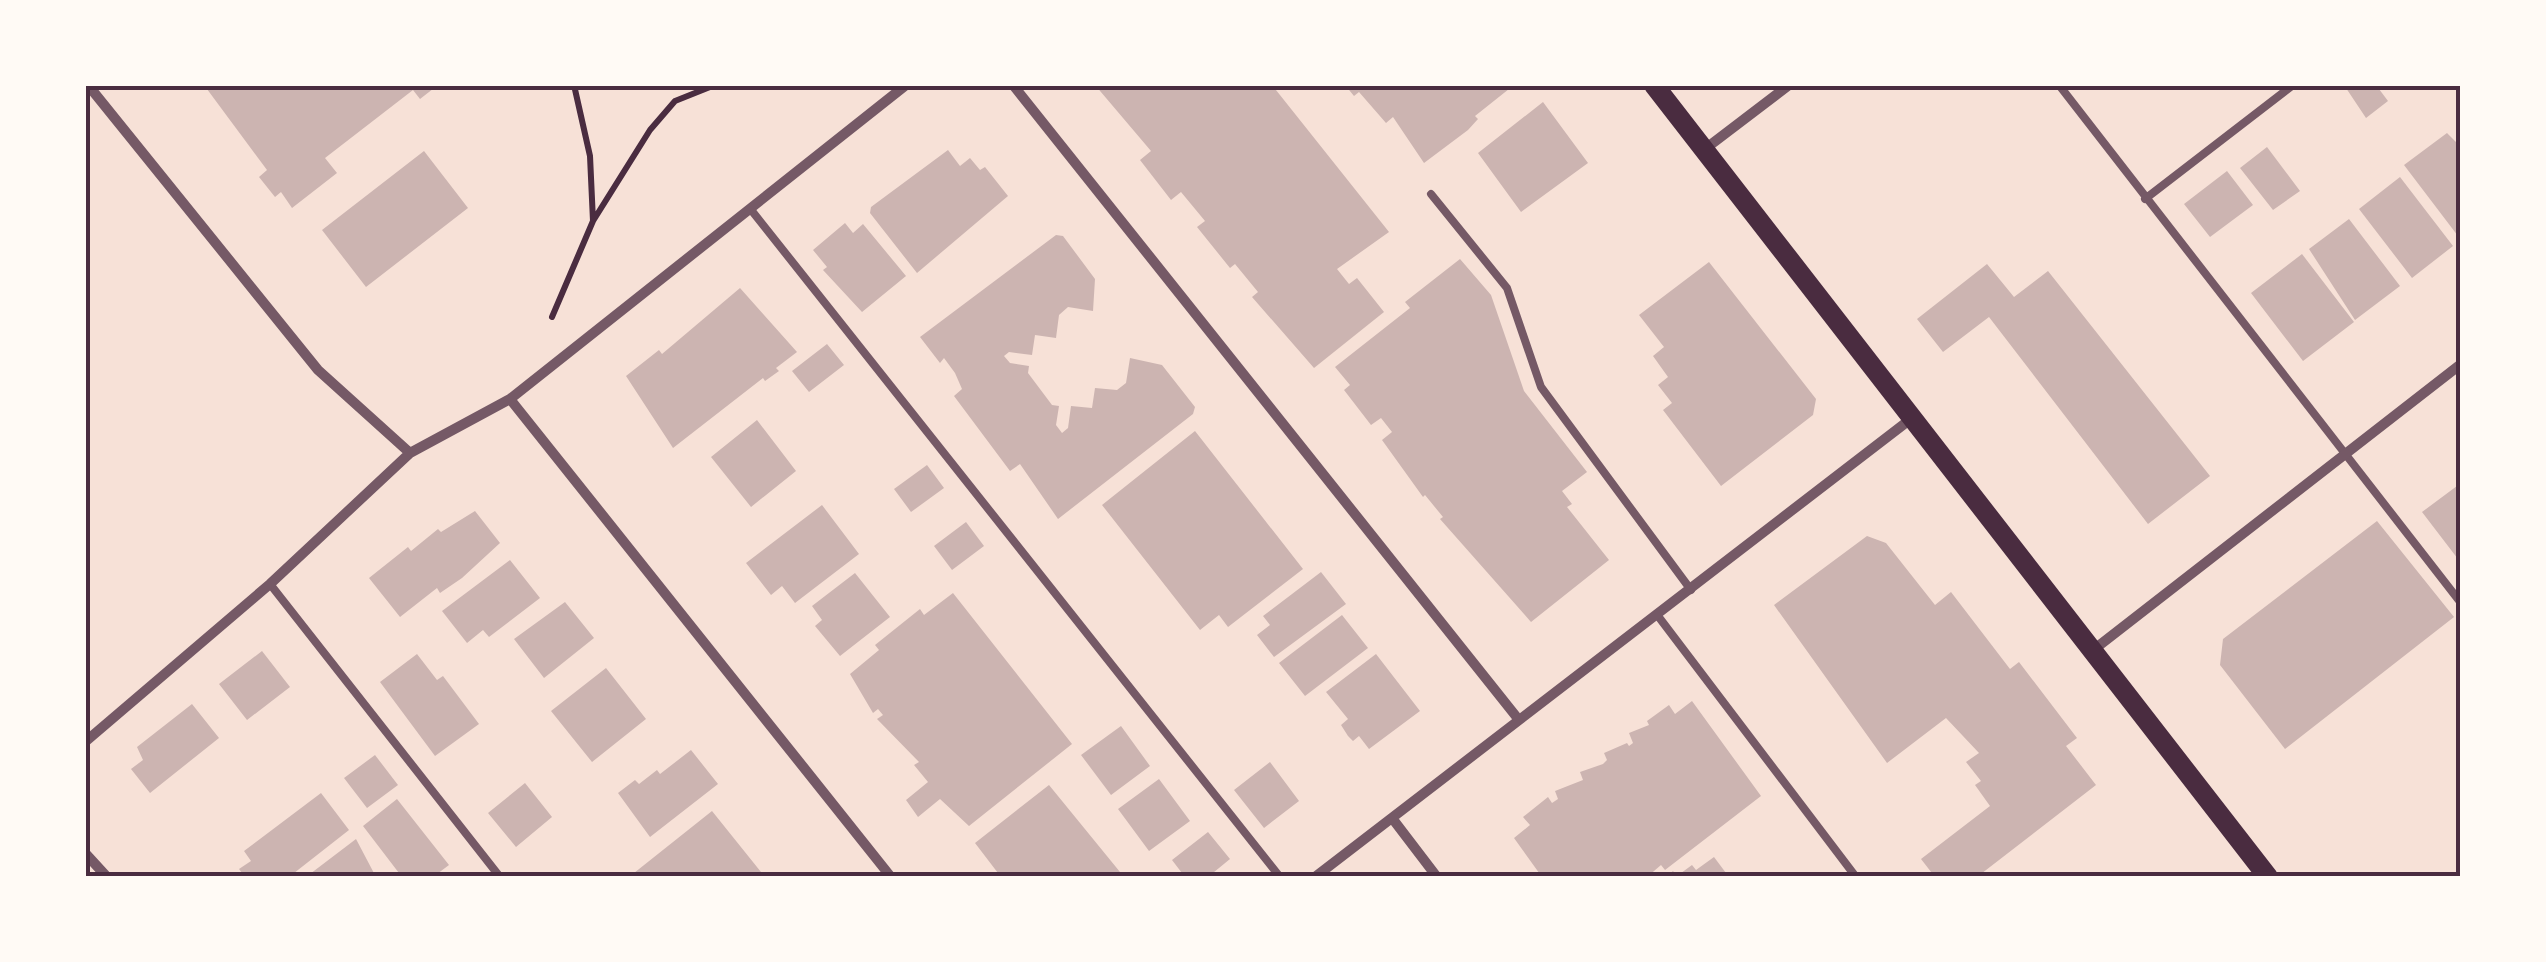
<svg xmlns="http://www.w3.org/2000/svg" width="2546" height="962" viewBox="0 0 2546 962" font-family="Signika,sans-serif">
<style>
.building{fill:#ccb4b1}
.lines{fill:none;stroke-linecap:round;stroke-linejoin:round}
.path{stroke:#4a2c40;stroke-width:6}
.service{stroke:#755966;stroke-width:8}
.minor{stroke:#755966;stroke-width:10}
.secondary{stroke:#4a2c40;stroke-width:20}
.neatline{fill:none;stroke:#4a2c40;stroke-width:4}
</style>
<rect width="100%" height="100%" fill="#f7e1d7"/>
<path class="building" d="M204 85H438L420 99 413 90 325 158 337 173 292 208 281 192 275 197 259 177 267 170Z
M1095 85H1272L1389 232 1337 269 1349 284 1357 278 1384 312 1314 368 1252 297 1258 292 1235 264 1230 268 1197 227 1205 221 1181 192 1171 200 1140 160 1151 151Z
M1345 85H1514L1475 116 1478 119 1468 130 1424 163 1393 117 1386 123 1359 92 1354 96Z
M2344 85H2376L2388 101 2366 118Z
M1543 102 1588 163 1521 212 1478 153Z
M2447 133 2461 147V240L2404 165Z
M2267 147 2300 191 2273 210 2240 168Z
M948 150 960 166 970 158 980 170 985 167 1008 196 917 273 870 213 871 207Z
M424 151 468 208 366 287 322 230Z
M2227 171 2253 205 2210 237 2184 204Z
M2400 177 2453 246 2412 278 2359 209Z
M2349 219 2400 286 2355 320 2309 249Z
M845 223 853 233 863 224 906 276 862 312 823 270 827 267 813 250Z
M1056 235 1063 236 1095 279 1093 311 1068 307 1059 315 1056 338 1035 335 1032 355 1009 352 1004 356 1010 363 1029 366 1028 373 1052 405 1059 406 1056 425 1062 433 1068 428 1071 406 1092 408 1095 388 1117 390 1126 383 1130 358 1162 365 1195 407 1193 414 1058 519 1020 464 1010 471 954 396 962 389 955 373 944 358 940 363 920 337Z
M2302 254 2354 322 2303 361 2251 293Z
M1460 259 1491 295 1524 391 1587 472 1562 491 1572 504 1567 507 1609 560 1531 622 1440 519 1443 517 1425 495 1423 497 1382 440 1392 432 1381 418 1371 425 1344 390 1350 385 1335 367 1410 308 1405 302Z
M1709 262 1816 399 1813 415 1721 486 1663 410 1672 403 1658 385 1668 377 1653 356 1664 347 1639 315Z
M1987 264 2014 297 2048 271 2210 476 2148 524 1989 317 1943 352 1917 319Z
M740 288 797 352 776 368 779 371 765 381 763 378 673 448 626 376 659 350 662 354Z
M827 344 844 365 809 392 792 371Z
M757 420 796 471 751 507 711 457Z
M1195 431 1303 569 1228 627 1219 615 1200 630 1102 505Z
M927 465 944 488 911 512 894 489Z
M2461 483V563L2422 512Z
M822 505 859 554 795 603 782 586 771 595 746 563Z
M475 511 500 543 462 578 440 593 437 588 400 617 369 578 408 547 411 551 438 529 441 532Z
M2377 521 2454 617 2285 749 2220 665 2223 639Z
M966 522 984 546 952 570 934 546Z
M1867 536 1886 543 1935 605 1951 592 2010 669 2019 662 2077 738 2066 746 2096 785 1977 877H1935L1921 859 1990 806 1975 785 1981 781 1966 762 1979 753 1946 718 1887 763 1774 605Z
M510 560 540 598 489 637 483 630 467 643 442 611Z
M1321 572 1346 604 1274 657 1257 635 1270 625 1263 616Z
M855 573 890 617 840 656 815 626 822 620 812 606Z
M953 593 1072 744 969 826 940 799 918 817 906 800 928 782 914 765 919 762 877 719 883 715 878 709 873 713 850 674 879 650 875 645 920 609 924 615Z
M565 602 594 638 544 678 514 639Z
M1342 615 1368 648 1305 696 1279 663Z
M262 651 290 687 247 720 219 684Z
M417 654 437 680 443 676 479 724 435 756 380 682Z
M1376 654 1420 711 1369 749 1359 736 1353 741 1348 736 1341 725 1348 719 1326 692Z
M606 668 646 719 592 762 551 711Z
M1692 701 1761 796 1665 870 1661 865 1647 877H1542L1514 838 1530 825 1523 817 1548 797 1552 803 1558 799 1555 791 1583 780 1580 772 1603 764 1607 760 1604 753 1627 743 1629 746 1633 743 1629 733 1649 725 1647 721 1669 705 1675 714Z
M192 704 219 738 150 793 131 769 143 760 137 747Z
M1121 726 1150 766 1111 795 1081 755Z
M691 750 718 784 650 837 618 793 635 780 639 784 657 770 660 774Z
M375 755 398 785 367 808 344 778Z
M1270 762 1299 801 1264 828 1234 790Z
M1159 779 1190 821 1149 851 1118 809Z
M525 783 552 817 516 847 488 813Z
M1049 785 1120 872 1114 877H1001L975 843Z
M321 793 349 830 289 877H245L239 869 251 861 244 851Z
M397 799 449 865 433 877H402L363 826Z
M712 811 765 877H629Z
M1208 832 1230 859 1208 877H1185L1172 860Z
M356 839 376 877H306Z
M1714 857 1729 877H1666L1673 871 1677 876 1692 865 1696 870Z"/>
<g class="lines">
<path class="path" d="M593 221 650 130 675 101 715 85
M552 317 593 221 590 156 574 85"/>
<path class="service" d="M2059 85 2461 603
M1431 194 1507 288 1541 387 1691 590
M2145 199 2293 85
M752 211 1280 877
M270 584 500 877
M1658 616 1856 877"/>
<path class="minor" d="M88 85 318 370 410 453
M1013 85 1519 720
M1705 149 1789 85
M510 399 891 877
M2092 651 2461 364
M85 742 270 584 410 453 510 399 906 85
M1392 818 1437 877
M85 853 107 877
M1315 877 1912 418"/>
<path class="secondary" d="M1654 85 2268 877"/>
</g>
<rect width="2546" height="962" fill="none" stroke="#fffaf5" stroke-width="175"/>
<rect x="88" y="88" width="2370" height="786" class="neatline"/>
</svg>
